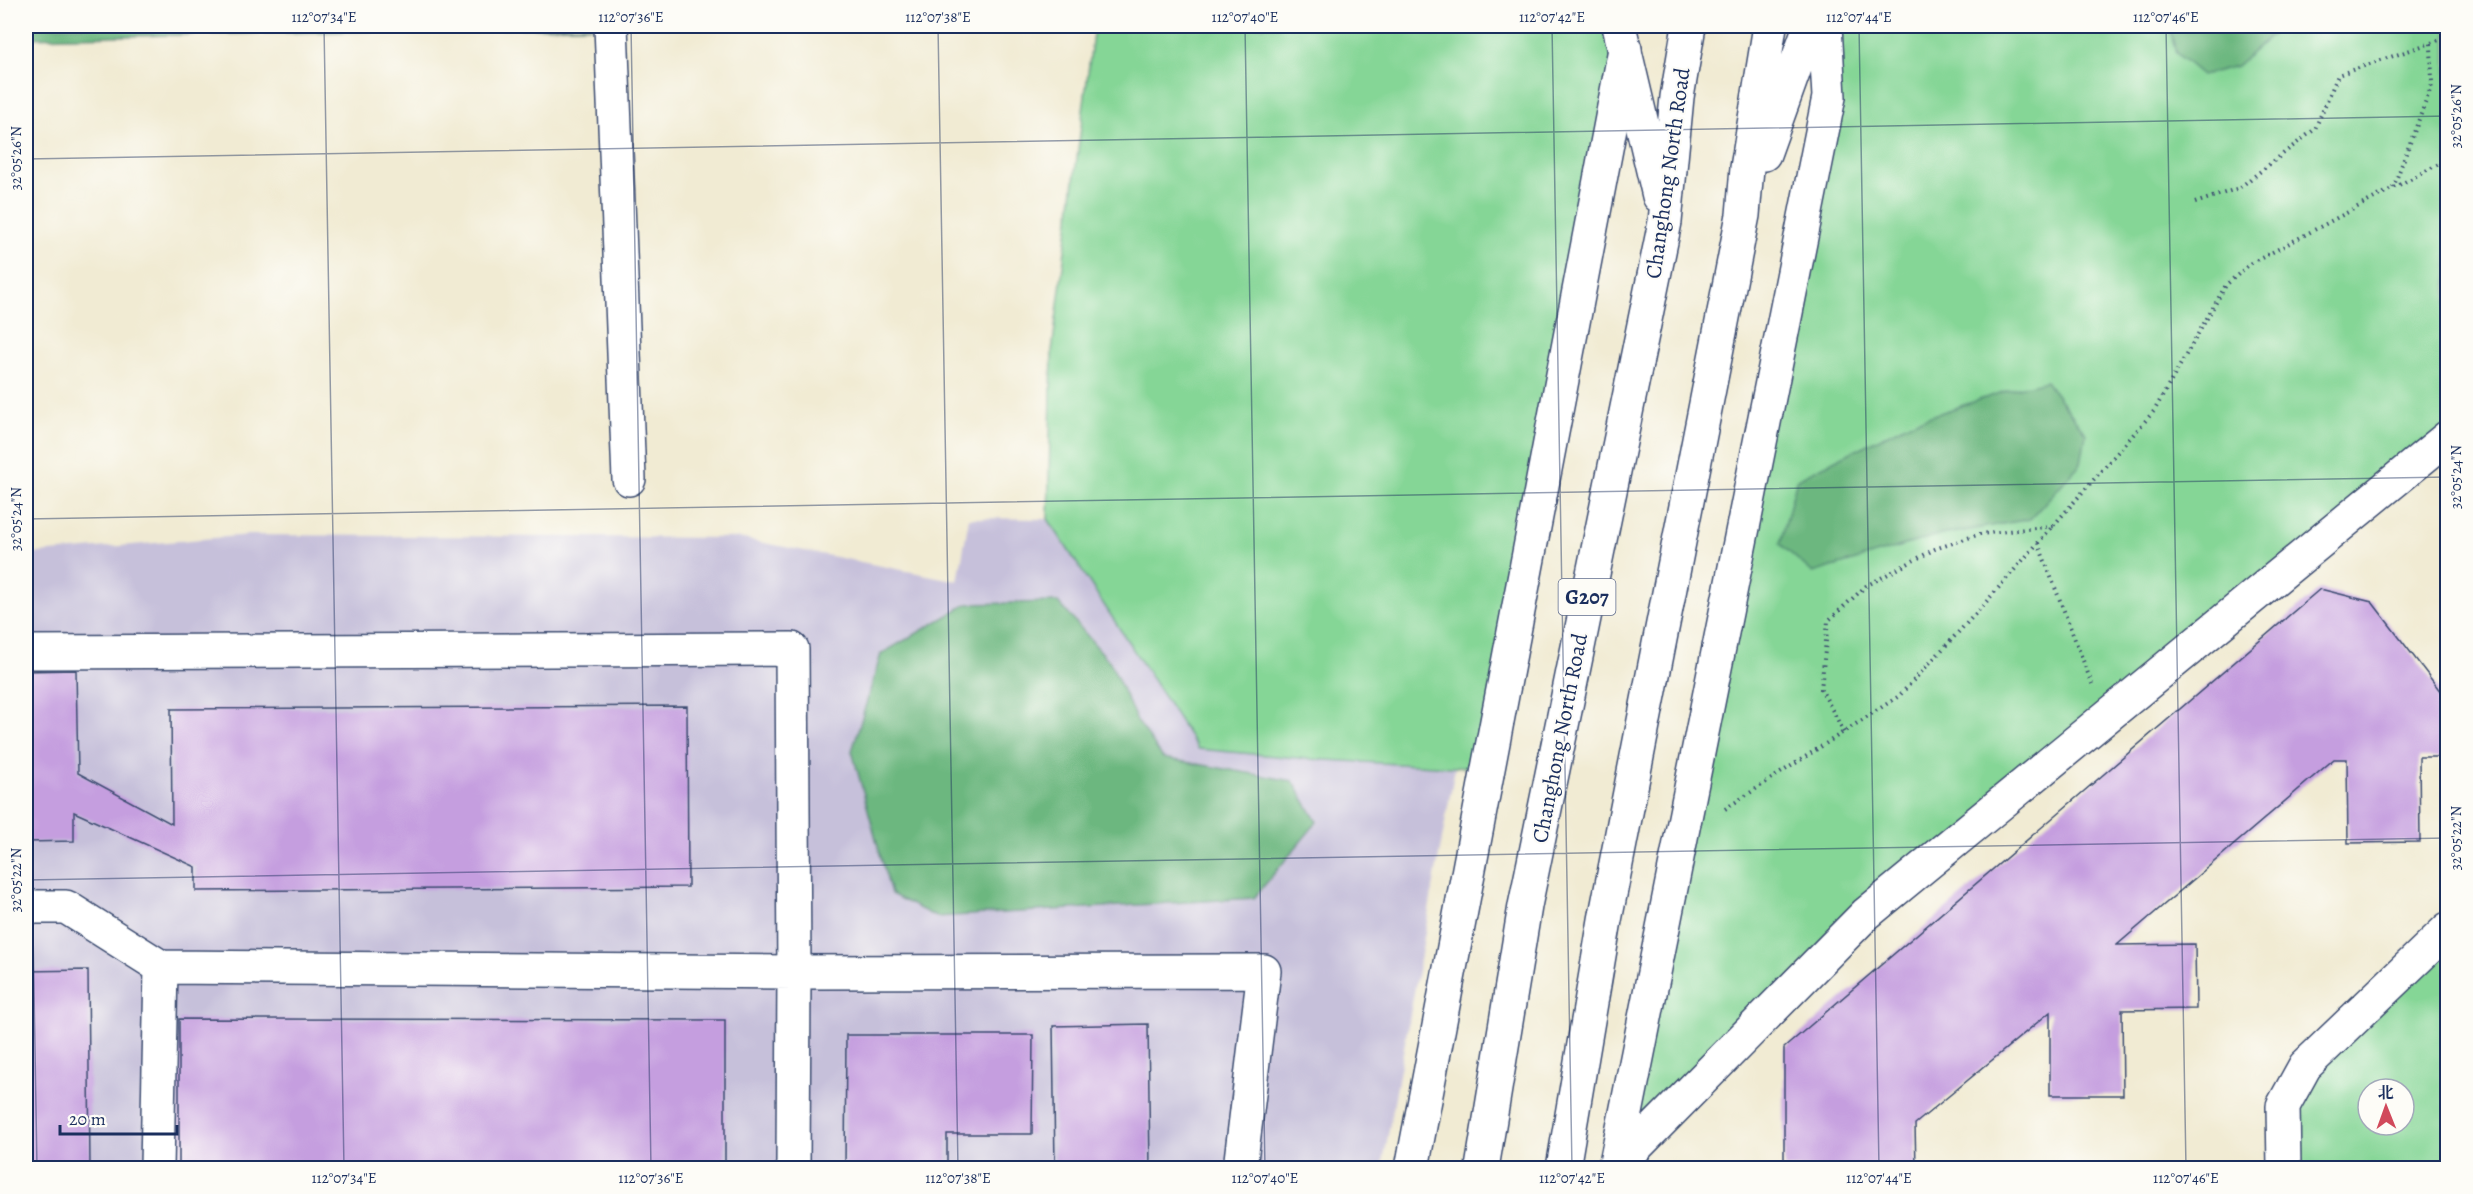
<svg xmlns="http://www.w3.org/2000/svg" width="2473" height="1194" viewBox="0 0 2473 1194" font-family="Alegreya,'Noto Serif SC',serif">
<style>
.industrial{fill:#c6c0da}
.green{fill:#85d696;stroke:#50827a;stroke-width:1.5;fill-rule:evenodd}
.forest{fill:#6cb77f;stroke:#44736e;stroke-width:1.5}
.building{fill:#c59edf}
.lines{fill:none;stroke-linecap:round;stroke-linejoin:round}
.minor-casing{stroke:#3b4b70;stroke-width:36}
.highway-casing{stroke:#3b4b70;stroke-width:36}
.path{stroke:#3b4b70;stroke-width:4;stroke-dasharray:1.5 4.5;stroke-linecap:butt}
.minor{stroke:#fff;stroke-width:33}
.highway{stroke:#fff;stroke-width:33}
.ticks{fill:none;stroke:#1b2f5e;stroke-width:1.5;stroke-opacity:0.45}
.labels{text-anchor:middle;stroke-width:4.5;stroke-linejoin:round;paint-order:stroke}
.shield{fill:#fdfcf7;stroke:#5f6c8c;stroke-width:1.5}
.shield-label{font-size:21px;font-weight:bold;fill:#1b2f5e}
.street-label{font-size:22px;fill:#1b2f5e;stroke:#fdfcf7}
.neatline{fill:none;stroke:#1b2f5e;stroke-width:2}
.ticks-label{font-size:15px;text-anchor:middle;fill:#1b2f5e}
</style>
<rect width="100%" height="100%" fill="#fdfcf7"/>
<filter id="ink" filterUnits="userSpaceOnUse"><feTurbulence type="fractalNoise" baseFrequency=".0167" numOctaves="2"/><feDisplacementMap in="SourceGraphic" scale="12" xChannelSelector="R" yChannelSelector="G"/><feConvolveMatrix kernelMatrix="1 2 1 2 8 2 1 2 1" color-interpolation-filters="sRGB"/></filter>
<filter id="wash" filterUnits="userSpaceOnUse"><feTurbulence type="fractalNoise" baseFrequency=".008" numOctaves="4" result="noise"/><feDisplacementMap in="SourceGraphic" scale="24" xChannelSelector="R" yChannelSelector="G"/><feGaussianBlur stdDeviation="1.35" result="paint"/><feColorMatrix in="noise" values="0 0 0 0 0 0 0 0 0 0 0 0 0 0 0 0 0 1.4 0 .05"/><feComposite in="paint" operator="in"/></filter>
<g filter="url(#wash)">
<rect width="100%" height="100%" fill="#f1ebd3"/>
<path class="industrial" d="M969 518 1048 519 1198 749 1455 768 1382 1168H26V554L249 535 738 538 958 581Z"/>
<path class="green" d="M1094 26H1619L1488 769 1308 759 1198 749 1048 519 1052 351Z
M1825 26H2447V437L1866 914 1615 1168 1829 97Z
M2447 929V1168H2284L2305 1066ZM2368 1089H2404V1125H2368Z"/>
<path class="forest" d="M26 26H622L26 38Z
M2169 26H2281L2237 66 2202 75 2176 53Z
M2046 381 2086 434 2081 463 2030 519 1935 536 1813 573 1780 544 1797 479 1910 423 2006 391Z
M1058 602 1110 662 1136 719 1163 758 1293 781 1317 822 1254 898 936 917 891 894 852 751 881 654 967 604Z"/>
<g id="blocks">
<path class="building" d="M2320 589 2372 602 2441 692H2448V757H2419L2420 842 2348 843 2347 759H2334L2117 945 2195 944 2196 1009 2122 1010 2123 1095H2050V1012L1915 1124 1916 1168H1784V1048Z
M76 670 78 773 172 824 171 709 687 706 688 887 196 891V867L74 812V841L26 842V671Z
M88 970 90 1168H26V971Z
M179 1019 725 1020V1168H179Z
M1148 1024 1150 1168H1055L1053 1026Z
M846 1035H1033L1032 1134H947V1168H845Z"/>
</g>
</g>
<g filter="url(#ink)">
<use href="#blocks" fill-opacity="0" stroke="#3b4b70" stroke-width="1.5"/>
<g class="lines">
<g class="minor-casing">
<path id="minor" d="M611 26 629 479
M33 652 792 649 794 972 1264 971 1240 1168
M26 907H66L161 967
M157 1168 161 967 794 972 793 1168
M1412 1168 1625 49
M1615 1168 1829 97 1825 26
M1615 1168 1866 914 2448 437
M2284 1168 2283 1106 2305 1066 2448 929"/>
</g>
<g class="highway-casing">
<path id="highway" d="M1619 26 1659 196
M1764 154 1810 26
M1482 1168 1525 906 1665 222 1677 97 1689 26
M1563 1168 1605 920 1743 215 1747 168 1770 26"/>
</g>
<path class="path" d="M2393 188 2432 85 2431 43
M2195 203 2239 188 2315 129 2338 75 2448 37
M2038 543 2092 684
M1844 732 1821 689 1828 621 1866 586 1935 549 1980 534 2054 526
M1725 809 1899 696 1979 610 2154 411 2226 285 2250 264 2448 159"/>
<use href="#minor" class="minor"/>
<use href="#highway" class="highway"/>
</g>
</g>
<path class="ticks" d="M324 26 344 1168M631 26 651 1168M938 26 958 1168M1245 26 1265 1168M1552 26 1572 1168M1859 26 1879 1168M2166 26 2186 1168M26 159 2448 116M26 512 37 1168M26 519 2448 477M26 880 2448 838"/>
<g class="labels">
<rect class="shield" x="1558.5" y="579" width="57" height="36" rx="4.5"/>
<g class="shield-label">
<text x="1587" y="604">G207</text>
</g>
<g class="street-label">
<text transform="translate(1667 173) rotate(-82)" y="8">Changhong North Road</text>
<text transform="translate(1559 738) rotate(-79)" y="8">Changhong North Road</text>
</g>
</g>
<rect width="2473" height="1194" fill="none" stroke="#fdfcf7" stroke-width="66"/>
<g transform="translate(2386 1107) rotate(359)"><circle r="28" fill="#fdfcf7" stroke="#a3aaba" stroke-width="1.5"/>
<path d="M0-4.5L10 22L0 15L-10 22Z" fill="#d1495b"/>
<text y="-9" font-size="16" font-weight="bold" text-anchor="middle" fill="#1b2f5e">北</text>
</g>
<path d="M60 1125v9h117v-9" fill="none" stroke="#1b2f5e" stroke-width="3"/>
<text x="69" y="1125" font-size="18" fill="#1b2f5e" stroke="#fdfcf7" stroke-width="4.5" paint-order="stroke">20 m</text>
<rect x="33" y="33" width="2407" height="1128" class="neatline"/>
<g class="ticks-label">
<text x="324" y="22">112°07'34"E</text>
<text x="631" y="22">112°07'36"E</text>
<text x="938" y="22">112°07'38"E</text>
<text x="1245" y="22">112°07'40"E</text>
<text x="1552" y="22">112°07'42"E</text>
<text x="1859" y="22">112°07'44"E</text>
<text x="2166" y="22">112°07'46"E</text>
<text transform="translate(2456 116) rotate(-90)" y="5">32°05'26"N</text>
<text transform="translate(16 158) rotate(-90)" y="5">32°05'26"N</text>
<text transform="translate(2456 477) rotate(-90)" y="5">32°05'24"N</text>
<text transform="translate(16 519) rotate(-90)" y="5">32°05'24"N</text>
<text transform="translate(2456 838) rotate(-90)" y="5">32°05'22"N</text>
<text transform="translate(16 880) rotate(-90)" y="5">32°05'22"N</text>
<text x="344" y="1183">112°07'34"E</text>
<text x="651" y="1183">112°07'36"E</text>
<text x="958" y="1183">112°07'38"E</text>
<text x="1265" y="1183">112°07'40"E</text>
<text x="1572" y="1183">112°07'42"E</text>
<text x="1879" y="1183">112°07'44"E</text>
<text x="2186" y="1183">112°07'46"E</text>
</g>
</svg>
